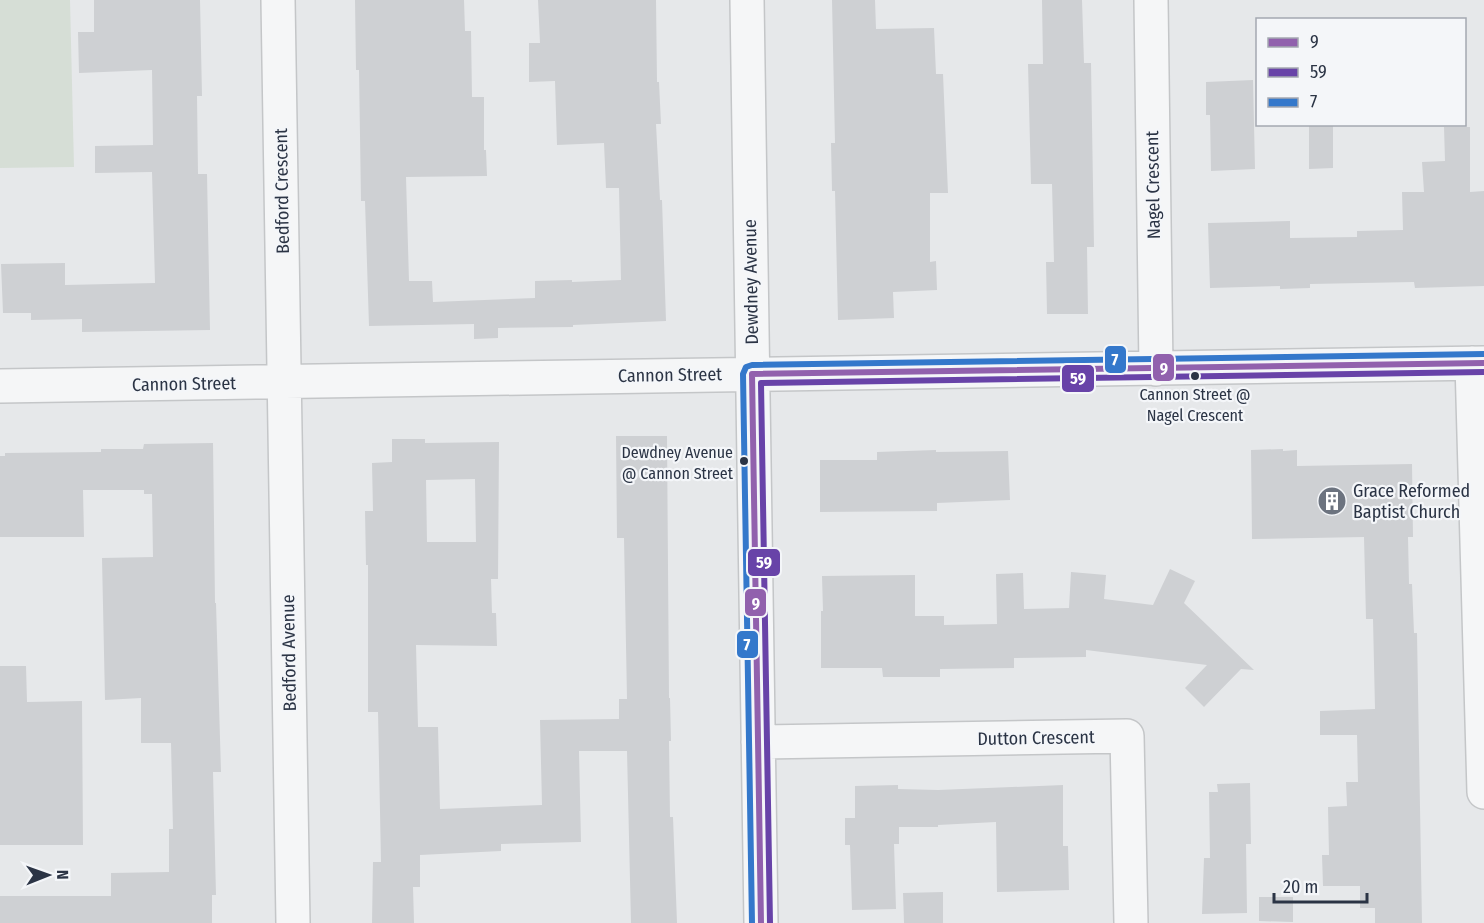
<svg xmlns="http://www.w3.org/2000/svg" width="1484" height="923" viewBox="0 0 1484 923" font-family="'Fira Sans Condensed',sans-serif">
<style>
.green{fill:#d6ded6}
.building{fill:#ced0d3;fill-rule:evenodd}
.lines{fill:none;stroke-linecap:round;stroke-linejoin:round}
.minor-casing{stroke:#c4c6c8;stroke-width:36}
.minor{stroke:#f5f6f7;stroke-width:33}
.bus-1-casing{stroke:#f4f6f9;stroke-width:10}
.bus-2-casing{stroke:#f4f6f9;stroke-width:10}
.bus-3-casing{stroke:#f4f6f9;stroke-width:10}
.bus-1{stroke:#9161ad;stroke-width:6}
.bus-2{stroke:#6843a8;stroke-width:6}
.bus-3{stroke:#3478cb;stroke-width:6}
.bus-dot{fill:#2b3445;stroke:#f4f6f9;stroke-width:2}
.labels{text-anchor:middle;stroke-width:4.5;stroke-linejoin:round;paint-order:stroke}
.bus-label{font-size:16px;fill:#2b3445;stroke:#f4f6f9}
.street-label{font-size:18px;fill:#2b3445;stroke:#f4f6f9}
.poi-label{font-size:18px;fill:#2b3445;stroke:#f4f6f9;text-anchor:start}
.line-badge{stroke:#f4f6f9;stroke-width:2}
.badge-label{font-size:16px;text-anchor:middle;font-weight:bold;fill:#fff}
</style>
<rect width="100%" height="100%" fill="#e6e8ea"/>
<path class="green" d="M0 0H70L74 167 0 168Z"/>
<path class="building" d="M94 0H200L202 96H197L198 174H207L210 330 82 332V319L31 320V313H3L1 264 65 263V285L155 283 152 172 95 173V146L153 145 152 70 79 73 78 32H94Z
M355 0H464L465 31H471L472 97H484V150H486L487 176 406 177 409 281H432L433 302 535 298V281L572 280V282L621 280 619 188H606L604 143 557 145 555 81 529 82V43H540L538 0H656L657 82H659L661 124H656L660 200H662L666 321 573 325V327L498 328V338L474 339V324L369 326 365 201H361L359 70H356Z
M832 0H875L876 29 934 28 936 74H943L948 193H930V262L936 261 937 290 893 292 894 318 838 320 835 191H832L831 143H835Z
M1042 0H1082L1084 63H1091L1094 247H1087L1088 314H1047L1046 262H1054L1052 184H1031L1028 64H1043Z
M1253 80 1255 169 1211 171 1210 115H1206V82Z
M1309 124H1333V168L1309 169Z
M1444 127H1470V192L1484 191V286L1415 288 1414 282 1310 284V288L1280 289V286L1210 288 1208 223 1290 221V238L1357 237V231L1403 230 1402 192H1424L1422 162 1445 161Z
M616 436H667L669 698H670L671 741H669L670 817H673L677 923H631L627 751H579L581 842 501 844V851L420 855V887H413L414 923H372L373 862H381L378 712H368V565H366L365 511H373L372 463 392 462V439H425V443L499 442 498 579H491L492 613H496L497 646 416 645 418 727H438L440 809 542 805 540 720 619 719V699H627L624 538H617ZM475 479 476 542H427L426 480Z
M213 443 215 603H216L221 772H213L216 895H212V923H0V896H111V873L169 872V829H173L171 743H141V698L105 700 102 558 153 557 152 494H144V490H83L84 537H0V456H5V453L101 452V449H143L144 444Z
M1283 449V451L1297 450V466L1412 464 1413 537H1408L1409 584H1412L1414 633H1417L1422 923H1375V908H1360V886H1323L1322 855H1329L1328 807 1347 806 1346 782H1358L1357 735H1320V711L1375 709 1373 619H1366L1364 537 1252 539 1251 450Z
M936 450V452L1008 451 1010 500 937 503V511L820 512V460H877V452Z
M1170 569 1195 581 1184 603 1254 670 1241 669 1204 707 1185 688 1207 665 1086 650V657L1014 658V668L940 669V677H883L882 668H821V611H823L822 576 915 575V616H944V625L997 624 996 574 1023 573 1024 609 1069 608 1071 572 1106 575 1104 599 1153 605Z
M0 666H26L27 702 82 701 83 845H0Z
M1250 783 1251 844H1246L1247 913 1202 914 1204 858H1210L1209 792H1218L1217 784Z
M898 785V789L938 790 1063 785V846H1068L1069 890 997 892 996 822 938 825V827H899V844H894L896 909 852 910 850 845H845V818H855V786Z
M943 892V923H904L903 893Z
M1259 897H1293V922L1259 921Z"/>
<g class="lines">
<g class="minor-casing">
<path id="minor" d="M278 0 293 923
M747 0 761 923
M1151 0 1156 369
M1472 363 1484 792
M0 386 1484 363
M758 742 1127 736 1131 923"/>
</g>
<use href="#minor" class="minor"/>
<g class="bus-1-casing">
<path id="bus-1" d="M761 923 752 374 1484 363"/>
</g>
<g class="bus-2-casing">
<path id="bus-2" d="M770 923 761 383 1484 372"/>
</g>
<g class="bus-3-casing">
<path id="bus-3" d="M752 923 743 374 746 367 752 365 1484 354"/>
</g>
<use href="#bus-1" class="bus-1"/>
<use href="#bus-2" class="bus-2"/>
<use href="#bus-3" class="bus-3"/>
</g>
<defs>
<g id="building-disc" transform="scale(1.5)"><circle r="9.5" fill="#6c737f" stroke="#f4f6f9"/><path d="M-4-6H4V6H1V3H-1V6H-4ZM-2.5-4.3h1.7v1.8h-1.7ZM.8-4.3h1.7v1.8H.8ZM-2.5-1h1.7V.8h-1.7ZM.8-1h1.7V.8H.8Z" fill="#fff"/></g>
</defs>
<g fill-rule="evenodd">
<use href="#building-disc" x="1332" y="501"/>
</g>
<g class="bus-dot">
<circle cx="1195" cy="376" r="5"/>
<circle cx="744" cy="461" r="5"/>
</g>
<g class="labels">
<g class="bus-label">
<text x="1195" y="400">Cannon Street @<tspan x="1195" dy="21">Nagel Crescent</tspan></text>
<text x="733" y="458" text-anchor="end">Dewdney Avenue<tspan x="733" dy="21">@ Cannon Street</tspan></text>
</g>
<g class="street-label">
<text transform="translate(1153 185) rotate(-91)" y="6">Nagel Crescent</text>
<text transform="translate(282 191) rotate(-91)" y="6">Bedford Crescent</text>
<text transform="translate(751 282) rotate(-91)" y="6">Dewdney Avenue</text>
<text transform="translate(670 375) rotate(-1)" y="6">Cannon Street</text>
<text transform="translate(184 384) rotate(-1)" y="6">Cannon Street</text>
<text transform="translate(289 653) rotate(-91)" y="6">Bedford Avenue</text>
<text transform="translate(1036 738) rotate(-1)" y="6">Dutton Crescent</text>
</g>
<g class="poi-label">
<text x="1353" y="497">Grace Reformed<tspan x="1353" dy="21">Baptist Church</tspan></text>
</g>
</g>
<g class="line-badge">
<rect x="1104" y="345" width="23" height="29" rx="6" fill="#3478cb"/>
<rect x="1152" y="353" width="23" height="29" rx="6" fill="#9161ad"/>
<rect x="1061" y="364" width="34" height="29" rx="6" fill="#6843a8"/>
<rect x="747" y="548" width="34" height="29" rx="6" fill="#6843a8"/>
<rect x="744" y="588" width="23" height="29" rx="6" fill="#9161ad"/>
<rect x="736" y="630" width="23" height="29" rx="6" fill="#3478cb"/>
</g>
<g class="badge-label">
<text x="1115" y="365">7</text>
<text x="1164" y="374">9</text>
<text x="1078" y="384">59</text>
<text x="764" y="568">59</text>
<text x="756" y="609">9</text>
<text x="747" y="650">7</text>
</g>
<rect x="1256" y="18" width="210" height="108" fill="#f4f6f9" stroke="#a4a8b1" stroke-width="1.5"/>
<rect x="1268" y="38" width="30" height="9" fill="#9161ad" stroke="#a4a8b1" stroke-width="1.5"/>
<text x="1310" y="48" font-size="18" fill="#2b3445">9</text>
<rect x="1268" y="68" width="30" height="9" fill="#6843a8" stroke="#a4a8b1" stroke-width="1.5"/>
<text x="1310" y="78" font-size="18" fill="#2b3445">59</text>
<rect x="1268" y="98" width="30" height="9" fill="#3478cb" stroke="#a4a8b1" stroke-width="1.5"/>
<text x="1310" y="108" font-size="18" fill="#2b3445">7</text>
<g transform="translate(48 875) rotate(89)" stroke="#f4f6f9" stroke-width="4.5" paint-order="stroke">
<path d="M0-4.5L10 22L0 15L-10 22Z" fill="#2b3445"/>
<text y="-9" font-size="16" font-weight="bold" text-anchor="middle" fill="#2b3445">N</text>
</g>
<path d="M1274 893v9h93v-9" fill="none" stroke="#2b3445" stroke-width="3"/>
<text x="1283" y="893" font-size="18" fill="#2b3445" stroke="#f4f6f9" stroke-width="4.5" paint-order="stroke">20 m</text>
</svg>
